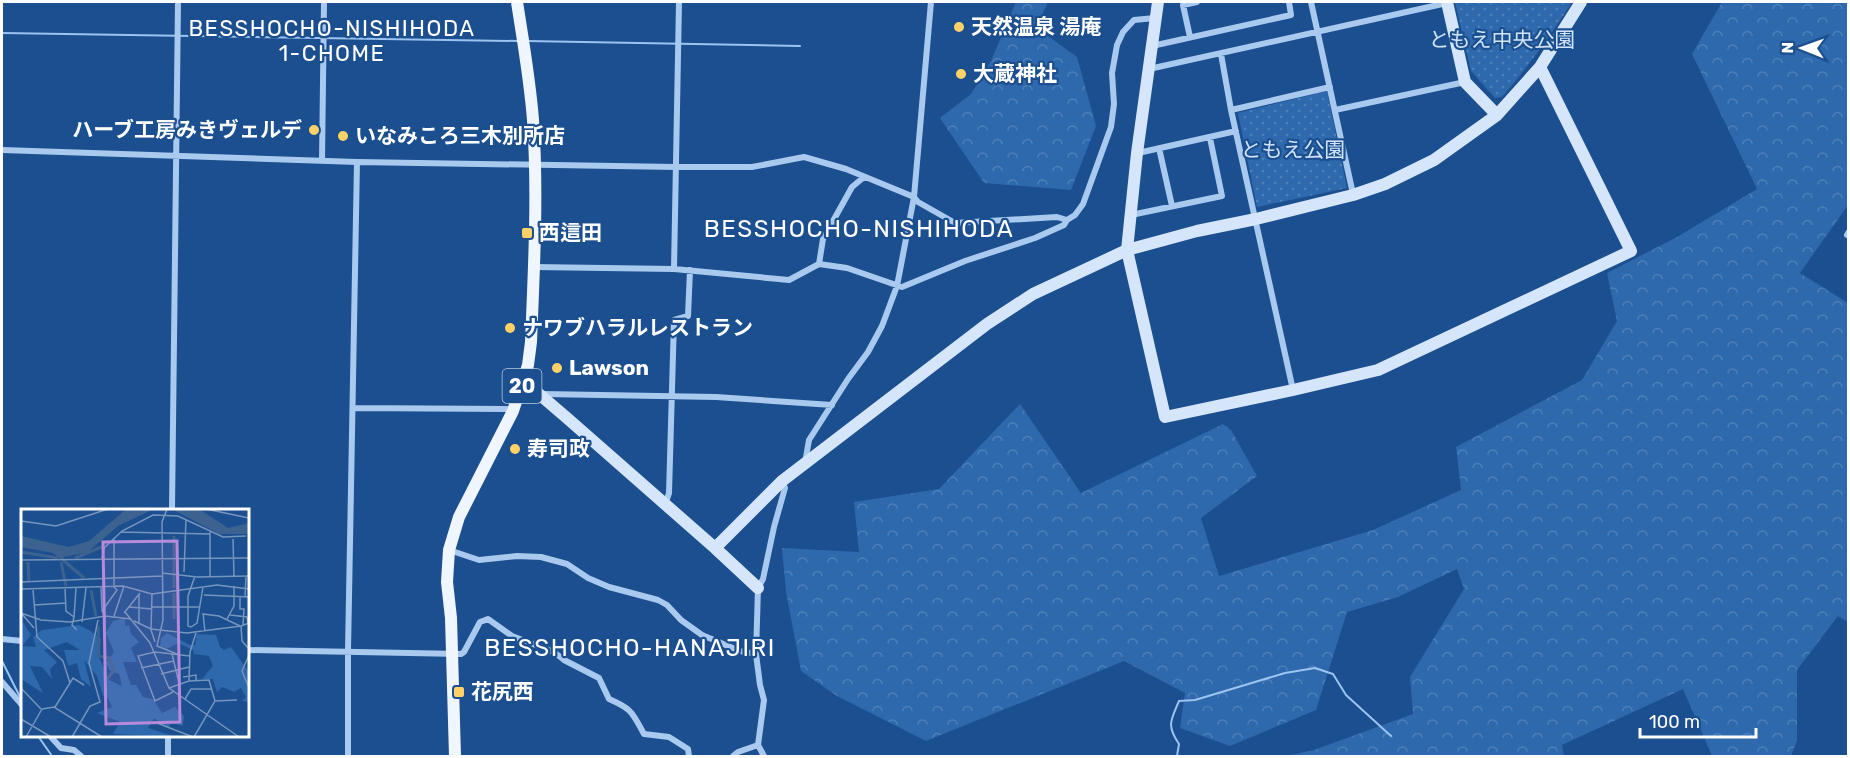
<svg xmlns="http://www.w3.org/2000/svg" width="1850" height="758" viewBox="0 0 1850 758" font-family="Rubik,'Noto Sans JP',sans-serif">
<style>
.forest{fill:url(#forest-crowns)}
.park{fill:url(#park-dots)}
.lines{fill:none;stroke-linecap:round;stroke-linejoin:round}
.stream{stroke:#9cc4f0;stroke-width:2}
.street{stroke:#a9c9ee;stroke-width:6}
.secondary{stroke:#d6e6fa;stroke-width:12}
.primary{stroke:#f0f6ff;stroke-width:12}
.poi-dot{fill:#ffd166;stroke:#1b4f8f;stroke-width:2}
.labels{text-anchor:middle;stroke-width:4.5;stroke-linejoin:round;paint-order:stroke}
.shield{fill:#1b4f8f;stroke:#bbcadd;stroke-width:1.5}
.shield-label{font-size:20px;font-weight:bold;fill:#fff}
.poi-label{font-size:21px;font-weight:bold;fill:#fff;stroke:#1b4f8f;text-anchor:start}
.park-label{font-size:21px;fill:#cfe3fa;stroke:#1b4f8f}
.neighbourhood-label{font-size:22px;letter-spacing:1.5px;fill:#fff;stroke:#1b4f8f}
.quarter-label{font-size:24px;letter-spacing:1.5px;fill:#fff;stroke:#1b4f8f}
.inset-river{fill:none;stroke:#3c6290;stroke-width:3}
.inset-road{fill:none;stroke:#7695bc;stroke-width:1.5}
.view{fill:#b68bdc;fill-opacity:0.15;stroke:#b68bdc;stroke-width:3}
.inset-edge{fill:none;stroke:#fff;stroke-width:3}
</style>
<defs>
<pattern id="forest-crowns" width="20" height="18" patternUnits="userSpaceOnUse" patternTransform="scale(1.5)"><rect width="20" height="18" fill="#2e69ad"/><path d="M2 6a3 3 0 1 1 6 0M12 15a3 3 0 1 1 6 0" fill="none" stroke="#4d80b9"/></pattern>
<pattern id="park-dots" width="8" height="8" patternUnits="userSpaceOnUse" patternTransform="scale(1.5)"><rect width="8" height="8" fill="#2e69ad"/><path d="M2 2h.1M6 6h.1" fill="none" stroke="#4d80b9" stroke-width="1.8" stroke-linecap="round"/></pattern>
</defs>
<rect width="100%" height="100%" fill="#1b4f8f"/>
<path class="forest" d="M1016 2H1048L1043 13 1045 34 1077 57 1096 126 1071 190 984 183 940 118 971 94 991 61Z
M1722 2H1848V205L1800 273 1848 303V622L1838 616 1797 670V741L1791 756H1712L1683 689 1562 745 1564 756H1286L1314 750 1413 714 1410 677 1464 589 1457 569 1398 597 1347 612 1316 710 1230 746 1180 728 1185 693 1124 661 926 741 837 696 801 671 786 592 782 548 859 552 854 502 939 489 1020 404 1081 493 1223 424 1231 430 1257 476 1201 518 1219 576 1373 530 1461 490 1456 447 1582 380 1617 321 1607 273 1677 237 1757 189 1692 54Z"/>
<path class="park" d="M1455 2H1572C1551 35 1528 67 1502 97L1495 98 1471 71Z
M1327 91 1347 188 1257 207 1238 113Z"/>
<g class="lines">
<path class="stream" d="M2 33 518 41
M527 41 800 46
M2 661 22 701
M38 736 52 756
M1177 756 1179 744C1166 725 1171 720 1179 701L1195 700 1285 673 1315 668 1333 674 1346 695 1391 736"/>
<path class="street" d="M1311 2 1353 194
M1190 37 1183 5 1197 2
M1152 46 1291 15 1289 2
M1221 54 1231 110 1293 390
M1149 69 1447 3
M1231 110 1330 87
M1335 110 1465 82
M1159 148 1172 206
M2 150 357 162 676 167H752L804 157 846 169 914 197 918 202 955 223 1057 217 1067 220 1075 215 1083 204 1111 127 1114 104 1112 73 1117 45 1123 32 1134 20 1155 18
M1138 153 1236 131
M322 161 324 2
M1131 215 1222 196 1210 138
M1847 235 1848 233
M819 264 823 239 852 187 864 177
M534 267 674 269 789 280 819 264 847 268 902 287 965 261 1035 238 1064 225 1067 220
M674 269 679 2
M543 394 716 397 832 405
M353 408 506 409 513 411
M805 463 809 440 848 379 868 352 882 326 897 286 914 197 931 2
M665 505 669 493 674 320 688 316 690 270
M172 510 178 2
M449 550 479 560 517 556 541 557 567 564 588 578 609 587 658 600 667 605 681 620 702 635 740 651 756 654
M2 639 22 641
M248 650 461 654 464 652 480 622 488 619 512 636 554 652 564 660 599 678 609 699C632 709 632 712 644 734L669 737 688 749 689 756
M2 682 22 705
M50 736 61 748 74 750 81 756
M168 756V736
M348 756V651L357 162
M733 756 738 752 758 745
M764 756 758 745 764 700 760 685 756 654 758 588 763 579 774 527 785 488 782 481"/>
<path class="secondary" d="M1158 2 1137 153 1127 250 1165 417 1293 390 1378 370 1631 251 1540 67
M1447 2 1465 82 1497 115
M522 387 539 394 567 418 715 548 758 588
M715 548 782 481 987 324 1033 294 1127 250 1197 231 1256 219 1353 195 1385 184 1434 160 1497 115 1540 67 1581 2"/>
<path class="primary" d="M455 756 451 618 447 582 449 550 459 517 513 411 528 365 531 342C534 268 538 194 533 120 530 80 523 41 517 2"/>
</g>
<g class="poi-dot">
<circle cx="959" cy="27" r="6"/>
<circle cx="961" cy="74" r="6"/>
<circle cx="314" cy="130" r="6"/>
<circle cx="343" cy="136" r="6"/>
<rect x="521" y="227" width="12" height="12" rx="3"/>
<circle cx="510" cy="328" r="6"/>
<circle cx="557" cy="368" r="6"/>
<circle cx="515" cy="449" r="6"/>
<rect x="453" y="686" width="12" height="12" rx="3"/>
</g>
<g class="labels">
<rect class="shield" x="502.5" y="369" width="39" height="34" rx="4.5"/>
<g class="shield-label">
<text x="522" y="393">20</text>
</g>
<g class="poi-label">
<text x="971" y="34">天然温泉 湯庵</text>
<text x="973" y="81">大蔵神社</text>
<text x="302" y="137" text-anchor="end">ハーブ工房みきヴェルデ</text>
<text x="355" y="143">いなみころ三木別所店</text>
<text x="539" y="240">西這田</text>
<text x="522" y="335">ナワブハラルレストラン</text>
<text x="569" y="375">Lawson</text>
<text x="527" y="456">寿司政</text>
<text x="471" y="699">花尻西</text>
</g>
<g class="park-label">
<text x="1502" y="47">ともえ中央公園</text>
<text x="1293" y="157">ともえ公園</text>
</g>
<g class="neighbourhood-label">
<text x="332" y="36">BESSHOCHO-NISHIHODA<tspan x="332" dy="25">1-CHOME</tspan></text>
</g>
<g class="quarter-label">
<text x="859" y="237">BESSHOCHO-NISHIHODA</text>
<text x="630" y="656">BESSHOCHO-HANAJIRI</text>
</g>
</g>
<g transform="translate(21 509)">
<rect width="228" height="228" fill="#1b4f8f"/>
<path d="M104 109V117L108 116 110 125 118 133 110 139 116 153H102L110 176H115L122 188 132 190 141 204 154 198 163 207 162 217 150 214 147 219 133 209 127 219 155 228 92 225 99 213 76 204 91 198 86 187H82L76 167 63 151 70 178 60 170 56 154 47 157 43 141H59L46 133 23 141 36 153 29 160 31 170 21 158 9 157 22 184 0 170V110L10 126 1 137 15 138 12 128 21 121 58 116 68 121 80 130 78 148 88 171 101 177 98 165 89 162 85 154 93 143 85 124 92 112ZM146 124 169 136H174L176 125 195 126 199 138 203 141 210 138 228 163V193L221 192 225 188 220 179 213 183 201 178 196 183 192 170H181L192 157 188 147 173 145 172 141 157 134 146 140 139 137 140 129Z" fill="#2e69ad"/>
<path d="M133 0 97 17 67 43 43 48 42 52 32 44 0 38V27L48 38 68 32 104 1ZM151 0H178L207 19 228 14V25H198Z" fill="#3c6290"/>
<path class="inset-river" d="M153 27V79M0 43 37 49M54 49 83 37M42 51 63 69M7 53 8 73M40 53 45 77M70 81 75 107M153 110V84M77 117 78 147 89 149 93 162 86 170"/>
<path class="inset-road" d="M146 0 141 13 142 111 136 137 156 145M185 0 228 9M0 12 35 17 87 0M100 23 189 25M212 30 213 67M81 49 83 39 101 22 132 6 157 7 202 28 225 27M0 51 228 49M163 63 165 10M141 64 176 68 228 67M189 67V23M0 73 141 67M80 78 81 102M0 80 102 77 131 85 196 76 228 80M44 80 45 102 53 108 51 116 56 121M12 81 16 128 42 152 49 174M131 85 130 121 134 133M183 86 228 88M219 88V100H223L222 116M224 88 225 67M13 96 45 94M108 98 131 100M131 98H178M104 103 129 134 148 179 218 228M0 104 20 111 49 113 84 107 110 110M103 104 119 84M182 104 184 123M1 105 13 119M182 105 198 107 219 117M209 106 226 108 227 115M84 107 81 102 96 81 93 78V29M93 107 103 77M53 108 55 79M206 110 213 97V77M113 112 130 120 166 124 220 117M61 113 65 79M118 114V86M228 114 220 117 221 132 228 140M170 118 167 117V87L174 67M170 118 176 114 182 78M151 145 158 174M228 146 221 162 228 179M120 159 153 152M140 165 168 158M162 168 175 166V172M168 172 169 143 175 124M0 179 20 200M148 179 168 172 188 171 194 192 173 228M152 183 134 192 117 147 134 143 169 147M164 190 170 180H190M194 192 216 191M34 198 52 169 63 176M21 200 33 198 81 228M0 210 30 228M136 214 172 228M5 228 21 200M51 228 69 197 79 193 68 154 77 111"/>
<path class="view" d="M156 32 159 213 85 215 82 33Z"/>
<rect width="228" height="228" class="inset-edge"/>
</g>
<rect width="1850" height="758" fill="none" stroke="#ffffff" stroke-width="6"/>
<g transform="translate(1802 48) rotate(271)" stroke="#1b4f8f" stroke-width="4.5" paint-order="stroke">
<path d="M0-4.5L10 22L0 15L-10 22Z" fill="#ffffff"/>
<text y="-9" font-size="16" font-weight="bold" text-anchor="middle" fill="#ffffff">N</text>
</g>
<path d="M1640 728v9h116v-9" fill="none" stroke="#ffffff" stroke-width="3"/>
<text x="1649" y="728" font-size="18" fill="#ffffff" stroke="#1b4f8f" stroke-width="4.5" paint-order="stroke">100 m</text>
</svg>
